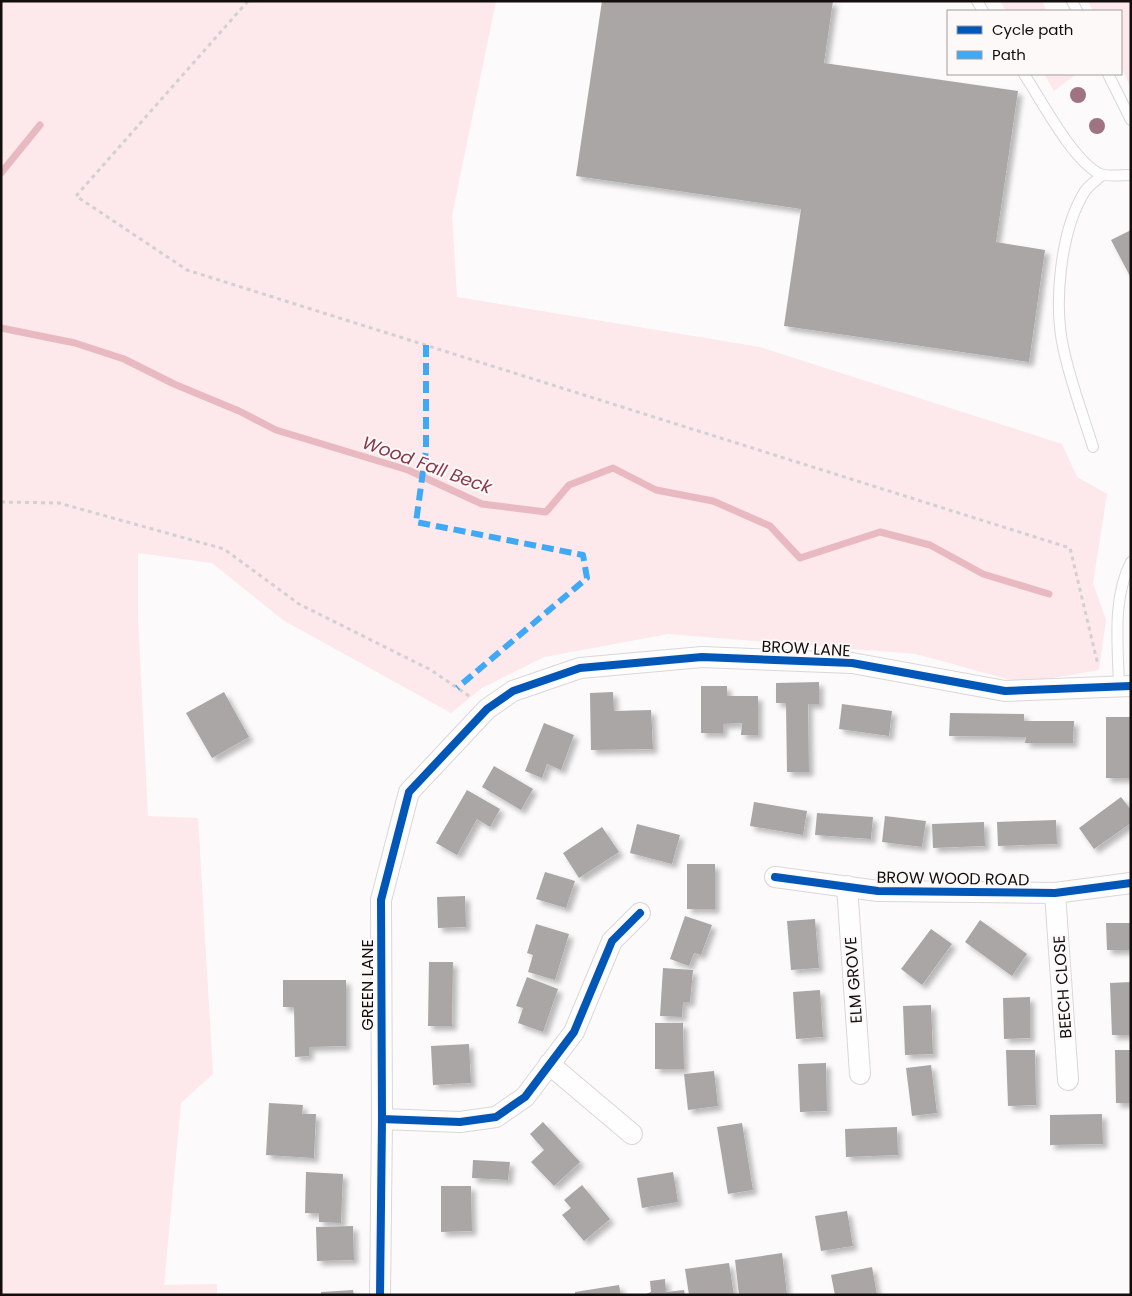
<svg xmlns="http://www.w3.org/2000/svg" width="1132" height="1296" viewBox="0 0 1132 1296" font-family="Poppins,sans-serif">
<style>
.green{fill:#fde8eb}
.lines{fill:none;stroke-linecap:round;stroke-linejoin:round}
.stream{stroke:#e8b9c1;stroke-width:7}
.building{fill:#aaa6a6;filter:url(#shadow)}
.service-casing{stroke:#dbd6d7;stroke-width:12}
.minor-casing{stroke:#dbd6d7;stroke-width:22}
.path{stroke:#d2d1d1;stroke-width:3;stroke-dasharray:4 4;stroke-linecap:butt}
.service{stroke:#fffefe;stroke-width:10}
.minor{stroke:#fffefe;stroke-width:20}
.quiet{stroke:#3fa9f5;stroke-width:6;stroke-dasharray:12 6;stroke-linecap:butt}
.cycleway-casing{stroke:#fdf9f9;stroke-width:11}
.cycleway{stroke:#0057b8;stroke-width:8}
.tree{fill:#a07383}
.labels{text-anchor:middle;stroke-width:4;stroke-linejoin:round;paint-order:stroke}
.street-label{font-size:16px;fill:#130d0e;stroke:#fdf9f9}
.water-label{font-size:18px;font-style:italic;fill:#89384b;stroke:#fdf9f9}
</style>
<defs>
<filter id="shadow"><feDropShadow dx="4.5" dy="4.5" stdDeviation="2.5" flood-color="#0004"/></filter>
</defs>
<rect width="100%" height="100%" fill="#fcfafa"/>
<path class="green" d="M1 1H496L452 216 457 297 760 347 1062 444 1077 477 1107 494 1093 583 1106 620 1099 670 1022 683 916 654 668 634 544 657 482 688 451 713 283 620 212 563 138 553V618L148 816 198 818 213 1074 181 1103 164 1285 217 1284V1295H1Z
M1000 1H1042L1047 11H1006Z
M1088 1H1131V88L1121 67V11H1093Z
M1044 74H1076L1054 91Z"/>
<g class="lines">
<path class="stream" d="M1 173 40 125
M1 328 75 343 124 359 174 384 239 411 276 430 408 470 482 504 546 512 569 485 613 468 656 490 713 501 770 526 800 558 880 532 930 545 983 574 1049 594"/>
</g>
<path class="building" d="M602 1H833L824 63 1018 91 996 242 1045 250 1029 362 784 326 801 209 576 176Z
M1131 230V278L1111 240Z
M819 682V704H808L809 772H787L786 703H776V683Z
M701 686H727V696H758V735H741L742 723 723 724V733H701Z
M224 692 249 737 212 758 186 713Z
M613 692 614 711 651 710 653 749 591 750 590 693Z
M842 704 892 711 889 736 839 729Z
M950 713 1024 714V721H1074L1073 743H1025L1026 737 949 736Z
M1106 717H1131V778H1106Z
M544 723 574 735 561 770 547 764 542 778 525 771Z
M494 766 533 789 521 810 482 787Z
M467 790 500 809 490 827 477 819 457 855 436 843Z
M1121 797 1131 810V823L1094 849 1079 828Z
M754 802 807 811 803 835 750 826Z
M817 813 873 817 871 839 815 835Z
M885 816 926 821 922 847 882 842Z
M1056 820 1057 844 998 846 997 822Z
M984 822 985 846 933 848 932 824Z
M637 824 680 835 672 864 630 853Z
M602 827 619 852 579 878 563 853Z
M687 864H715V909H687Z
M545 872 575 881 566 908 536 899Z
M465 896 466 927 438 928 437 897Z
M685 916 712 925 701 955 694 953 689 966 670 959Z
M815 919 819 968 791 970 787 921Z
M980 920 1027 954 1012 976 965 942Z
M1106 923H1131V950H1107Z
M536 924 569 934 555 980 528 972 533 955 527 953Z
M931 929 952 944 922 985 901 969Z
M429 962H453L452 1026H428Z
M663 968 693 970 690 1002H683L682 1017 660 1016Z
M527 977 558 989 543 1032 518 1023 523 1008 516 1006Z
M283 980H346V1046L309 1047V1056L295 1057 294 1007H283Z
M1131 982V1035H1112L1110 983Z
M820 990 823 1037 796 1039 793 992Z
M1030 997V1038L1004 1039 1003 998Z
M931 1005 933 1054 905 1055 903 1006Z
M655 1023H683L684 1069H655Z
M469 1044 471 1083 433 1085 431 1046Z
M1006 1050H1035L1036 1105 1008 1106Z
M1115 1050H1131V1103H1116Z
M826 1063 827 1111 800 1112 798 1064Z
M931 1065 937 1113 912 1116 906 1068Z
M714 1071 718 1106 688 1110 684 1074Z
M269 1103 303 1105 302 1114H316L314 1158 266 1155Z
M1102 1114 1103 1144 1050 1145V1115Z
M543 1122 580 1162 554 1186 531 1162 544 1150 530 1134Z
M742 1123 753 1190 728 1194 717 1127Z
M897 1127 898 1155 846 1157 845 1129Z
M473 1160 510 1162 508 1180 472 1178Z
M306 1172 343 1174 341 1223 319 1222V1213H305Z
M673 1172 678 1202 642 1208 637 1178Z
M582 1185 610 1219 584 1241 562 1215 571 1208 564 1200Z
M441 1186H471L472 1231 441 1232Z
M847 1211 853 1246 821 1251 815 1216Z
M353 1226 354 1260 317 1261 316 1227Z
M782 1253 787 1294 739 1295 735 1260Z
M729 1263 734 1295H689L685 1269Z
M872 1267 877 1295H835L831 1275Z
M665 1279 666 1292 684 1290 685 1295H643L651 1292 650 1281Z
M619 1285 621 1295H575V1292Z
M353 1290 354 1295H321V1292Z"/>
<g class="lines">
<g class="service-casing">
<path id="service" d="M977 1 983 11
M1072 1 1077 11
M1024 74C1041 100 1073 161 1100 174 1108 177 1122 175 1131 175
M1108 74 1131 120
M1093 447C1083 415 1071 383 1064 351 1053 305 1060 231 1085 191 1089 185 1097 180 1102 175
M1119 686C1118 646 1112 598 1131 562"/>
</g>
<g class="minor-casing">
<path id="minor" d="M775 877 878 891 1055 893 1131 883
M847 886 860 1074
M1055 893 1068 1080
M549 1064 632 1134
M382 1119 460 1122 496 1117 525 1097 574 1032 612 941 640 913
M380 1295 382 1119 381 900 409 792 487 709 513 691 580 668 702 657 852 663 1005 691 1131 686"/>
</g>
<path class="path" d="M248 1 76 196 187 270 1070 548 1098 665
M1 502 59 503 224 549 299 604 431 670 469 696"/>
<use href="#service" class="service"/>
<use href="#minor" class="minor"/>
<path class="quiet" d="M426 345V450L416 522 583 555 587 578 457 688"/>
<g class="cycleway-casing">
<path id="cycleway" d="M775 877 878 891 1055 893 1131 883
M382 1119 460 1122 496 1117 525 1097 574 1032 612 941 640 913
M380 1295 382 1119 381 900 409 792 487 709 513 691 580 668 702 657 852 663 1005 691 1131 686"/>
</g>
<use href="#cycleway" class="cycleway"/>
</g>
<g class="tree">
<circle cx="1078" cy="95" r="8"/>
<circle cx="1097" cy="126" r="8"/>
</g>
<g class="labels">
<g class="street-label">
<text transform="translate(806 648) rotate(3)" y="6">BROW LANE</text>
<text transform="translate(953 878) rotate(1)" y="6">BROW WOOD ROAD</text>
<text transform="translate(853 980) rotate(-94)" y="6">ELM GROVE</text>
<text transform="translate(367 985) rotate(-90)" y="6">GREEN LANE</text>
<text transform="translate(1062 987) rotate(-94)" y="6">BEECH CLOSE</text>
</g>
<g class="water-label">
<text transform="translate(427 465) rotate(20)" y="6">Wood Fall Beck</text>
</g>
</g>
<rect width="1132" height="1296" fill="none" stroke="#130d0e" stroke-width="5"/>
<rect x="947" y="10" width="175" height="65" fill="#fdf9f9" stroke="#9f9b9b"/>
<rect x="957" y="26" width="25" height="8" fill="#0057b8" stroke="#9f9b9b"/>
<text x="992" y="35" font-size="15" fill="#130d0e">Cycle path</text>
<rect x="957" y="51" width="25" height="8" fill="#3fa9f5" stroke="#9f9b9b"/>
<text x="992" y="60" font-size="15" fill="#130d0e">Path</text>
</svg>
